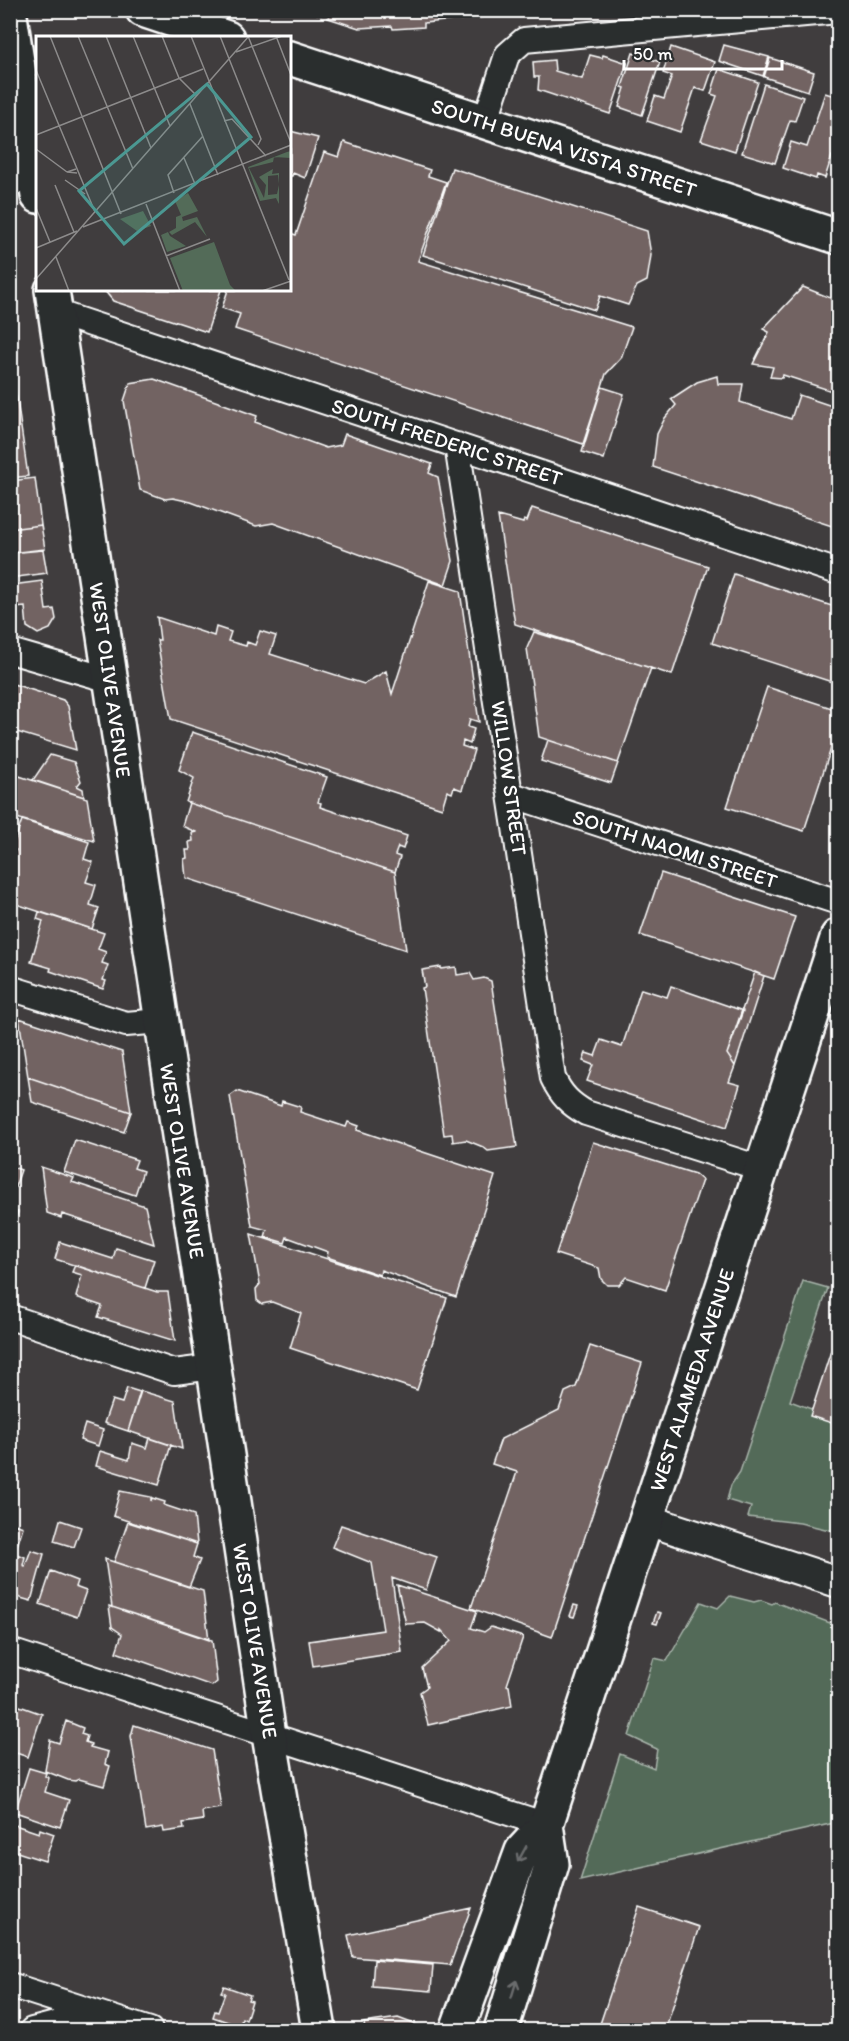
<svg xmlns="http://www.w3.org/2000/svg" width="849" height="2041" viewBox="0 0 849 2041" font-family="Itim,sans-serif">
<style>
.green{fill:#536b58;stroke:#a9b5ac;stroke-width:1.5}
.building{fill:#726362;stroke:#fff;stroke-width:1.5}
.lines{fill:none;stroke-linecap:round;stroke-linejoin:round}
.minor-casing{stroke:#fff;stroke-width:28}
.tertiary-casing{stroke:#fff;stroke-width:34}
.secondary-casing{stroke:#fff;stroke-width:38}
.minor{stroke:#2a2d2e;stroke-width:24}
.tertiary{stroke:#2a2d2e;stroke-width:30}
.secondary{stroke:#2a2d2e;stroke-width:33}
.oneway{stroke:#6a6c6d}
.labels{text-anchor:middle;stroke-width:5;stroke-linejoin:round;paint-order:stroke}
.street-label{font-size:21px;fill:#fff;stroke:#2a2d2e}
.inset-road{fill:none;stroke:#8c8b8b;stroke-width:1.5}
.view{fill:#4b9892;fill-opacity:0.15;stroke:#4b9892;stroke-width:3}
.inset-edge{fill:none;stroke:#fff;stroke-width:3}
</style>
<rect width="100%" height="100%" fill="#403d3e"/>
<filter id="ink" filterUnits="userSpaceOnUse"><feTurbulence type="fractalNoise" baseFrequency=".0167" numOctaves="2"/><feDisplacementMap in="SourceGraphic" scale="12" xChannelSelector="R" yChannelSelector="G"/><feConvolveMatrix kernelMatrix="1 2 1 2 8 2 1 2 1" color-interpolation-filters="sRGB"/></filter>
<g filter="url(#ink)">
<path class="green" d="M803 1281 828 1288 790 1401 838 1419V1532L800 1523 748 1517 751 1507 727 1500 731 1485 740 1472Z
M730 1596 754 1602 761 1600 772 1604 775 1602 838 1626V1809L834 1823 580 1881 620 1754 654 1768 657 1749 629 1736 654 1658 667 1661 701 1602 718 1608Z"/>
<path class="building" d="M307 10H322L321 15Z
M331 10H519L518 14 424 23V27L393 29 392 26 359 28 328 18Z
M724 45 769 57 763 76 719 61Z
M671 47 715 62 705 91 695 88 680 132 647 121 655 96 664 99 672 76 663 73Z
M633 53 660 62 642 115 619 107 625 88 622 87Z
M590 55 602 58 603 55 627 63 610 114 538 90 539 77H534L533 62 554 60 555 71 582 79Z
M770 58 814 72 808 91 764 77Z
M719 69 758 82 735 151 701 140 717 96 711 94Z
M764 84 803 97 795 121 790 120 775 163 742 153Z
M825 93 838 97V153L837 158 832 156 825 178 817 175 816 179 783 168 791 142 807 147Z
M290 131 318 138 305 178 293 173 292 176H290Z
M344 142 430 170 428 176 446 182 418 261 632 327 621 358 606 374 583 444 235 329 240 314 222 308 228 290H290V233L296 235 324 152 339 157Z
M452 168 647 231 651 255 647 281 637 286 628 305 600 296 595 310 423 255Z
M803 287 838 301V393L783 375 782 378 770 377 773 367 753 364 769 332 763 329Z
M104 290H221L207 332 113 301Z
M10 351 28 476 10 478Z
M717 376 718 384H743L740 402 791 419 799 395 838 408V528L653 467 657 434 665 418 676 405 671 399 697 382Z
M154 379 257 416 255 422 326 448 341 445 345 434 432 464 429 473 438 477 453 561 445 585 273 523 256 526 191 502 173 498 165 499 140 490 124 401 130 383Z
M602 387 624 394 604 459 582 452Z
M35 478 41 525 10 529V481Z
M532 508 708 566 672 675 515 624 498 516 523 523 524 520 527 521Z
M41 525 45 549 10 553V529Z
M43 550 47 573 10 578V553Z
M734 574 838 608V684L712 643Z
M42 581 46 610 54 609 56 619 50 629 38 634 27 627 25 607 15 608 12 585Z
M429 581 460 591 479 722 470 719 468 727 474 729 470 744 463 741 462 746 474 750 462 790 454 787 452 793 447 791 442 808 171 719 157 640H160L157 617 214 636 216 627 231 632 228 641 246 646 247 642 255 645 260 631 276 636 270 654 364 684 386 671 392 694Z
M534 632 651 668 618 763 539 737 527 648Z
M10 683 63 700 68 706 76 750 10 730Z
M767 687 838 710V727L804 831 727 807Z
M192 732 327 777 318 802 321 803 320 807 407 836 403 849 398 847 395 855 400 857 395 872 186 802 194 778 179 770Z
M548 740 618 763 611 783 541 761Z
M50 755 74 762 81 781 77 786 83 789 84 797 33 780Z
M10 773 87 798 94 841 10 816Z
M189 803 395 872 406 950 186 878 184 859 187 858 186 850H190L189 842 193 841 192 833 196 832 182 826Z
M22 820 89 842 84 859 93 862 86 882 96 885 90 905 99 908 92 929 10 902V866L16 850 12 849Z
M661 873 795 917 774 979 640 935Z
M39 912 104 933 98 949 106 952 102 963 108 965 103 980 106 981 103 989 50 971 51 968 31 962 43 921 37 919Z
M441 967V969L456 967 457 975 470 973 474 980 484 978 491 981 517 1147 488 1151 483 1147 466 1140 453 1142 452 1134 444 1135 422 988 425 987 422 970Z
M755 972 764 976 735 1066 727 1054Z
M671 986 743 1011 727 1054 735 1066 729 1082 740 1085 727 1127 587 1081 593 1065 583 1061 586 1053 595 1056 601 1040 622 1047 641 989 667 997Z
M19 1018 122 1052 131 1112 28 1077Z
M28 1077 131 1112 124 1132 32 1102Z
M237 1091 281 1106 282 1101 301 1107 300 1112 346 1127 348 1122 359 1126 357 1130 495 1176 456 1297 381 1270 380 1275 327 1257 328 1252 287 1237 285 1243 265 1237 267 1230 252 1226 230 1096Z
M75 1140 137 1160 134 1168 143 1171 135 1195 64 1172Z
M593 1142 695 1174 702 1180 665 1290 626 1277 619 1285H607L601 1279 599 1268 556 1254Z
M10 1166 21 1170 14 1190 10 1189Z
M41 1167 74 1178 72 1182 145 1206 154 1244 62 1214 61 1218 47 1213Z
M10 1210 18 1212 10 1236Z
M251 1234 447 1298 417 1390 290 1348 301 1313 272 1302 262 1304 257 1300 256 1289 260 1284Z
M60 1242 113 1259 116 1248 154 1260 145 1288 55 1259Z
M75 1265 157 1292H168L175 1341 98 1317 102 1306 76 1297 82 1275 72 1272Z
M838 1329V1425L810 1416Z
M590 1346 642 1363 552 1637 471 1608 517 1472 492 1464 501 1439 559 1410 565 1392 576 1387Z
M127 1388 140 1392 128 1431 104 1423 112 1400 122 1403Z
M141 1391 175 1401 182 1449 128 1431Z
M85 1424 103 1430 98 1446 80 1440Z
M150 1438 171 1445 159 1485 96 1466 100 1451 129 1460 132 1443 147 1448Z
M120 1491 151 1497V1501L152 1498 165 1502 164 1505 194 1515 197 1544 113 1516Z
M60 1520 81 1527 74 1547 54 1541Z
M128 1522 197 1544 193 1557 200 1560 189 1587 114 1562Z
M15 1524 23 1527 17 1546 10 1544Z
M341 1525 437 1557 426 1590 392 1578 402 1652 313 1666 309 1641 383 1630 372 1563 332 1547Z
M31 1550 44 1554 31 1601 10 1595V1561L13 1553 25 1557 23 1565 25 1566Z
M105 1559 203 1591 209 1640 112 1607Z
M51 1571 77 1581 75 1587 86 1591 77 1617 40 1604Z
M397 1585 477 1611 471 1628 484 1632 491 1627 523 1637 507 1685 509 1686 512 1706 428 1725 420 1692 427 1687 422 1668 451 1641 441 1630V1632L425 1623 406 1624Z
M574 1605 578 1606 574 1617 570 1616Z
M109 1606 212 1640 217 1682 212 1686 116 1652 122 1634 112 1627Z
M657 1612 661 1613 657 1624 653 1623Z
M14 1704 42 1714 28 1757 10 1751V1714Z
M66 1721 83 1728 81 1734 87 1736 85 1742 91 1744 90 1747 108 1752 105 1764 110 1766 104 1786 79 1779 75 1781 68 1780 45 1771 50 1740 59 1743Z
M134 1725 212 1750 221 1808 202 1811 203 1820 183 1823 184 1829 164 1832 163 1827 146 1830 131 1736Z
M29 1768 46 1773 45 1776 49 1778 45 1792 69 1800 60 1827 15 1812Z
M12 1824 39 1833 40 1829 54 1834 45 1861 14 1851 15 1847 10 1845Z
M639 1907 699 1927 665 2030H598Z
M471 1908 450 1965 353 1957 348 1935Z
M374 1960 433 1965 431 1991 372 1986Z
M224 1986 250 1995 248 2000 252 2001 246 2020 242 2018 240 2026 213 2017 215 2011 218 2012 225 1993 221 1992Z
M398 2018 430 2030H365L364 2023Z"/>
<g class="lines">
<g class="minor-casing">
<path id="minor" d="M485 122 507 55 524 40 838 11
M10 182 35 179
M55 312 838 572
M457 445 553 1078C561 1095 570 1104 586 1113L763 1169
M10 651 110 680
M512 795 838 902
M10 988 126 1024 161 1021
M10 1317 174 1372 213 1367
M10 1651 546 1825
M10 1985 150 2030
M32 2030 97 2013"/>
</g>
<g class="tertiary-casing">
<path id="tertiary" d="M647 1520 838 1582"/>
</g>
<g class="secondary-casing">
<path id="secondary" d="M143 10 227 38
M10 16 38 196
M290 58 838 237
M52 290 269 1735 319 2030
M457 2030 522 1851 546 1825 838 936
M501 2030 552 1864 546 1825"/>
</g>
<use href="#minor" class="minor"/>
<use href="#tertiary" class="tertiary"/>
<use href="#secondary" class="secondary"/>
</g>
<defs><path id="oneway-shaft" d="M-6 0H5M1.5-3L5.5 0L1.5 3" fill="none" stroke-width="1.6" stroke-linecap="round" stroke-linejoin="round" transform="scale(1.5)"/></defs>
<g class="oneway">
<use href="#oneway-shaft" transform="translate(522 1854) rotate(119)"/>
<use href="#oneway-shaft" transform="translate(514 1989) rotate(-73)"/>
</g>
</g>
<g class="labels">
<g class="street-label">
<text transform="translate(564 148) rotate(18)" y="7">SOUTH BUENA VISTA STREET</text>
<text transform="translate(447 442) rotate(18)" y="7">SOUTH FREDERIC STREET</text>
<text transform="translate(110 680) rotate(82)" y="7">WEST OLIVE AVENUE</text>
<text transform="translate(509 778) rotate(82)" y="7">WILLOW STREET</text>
<text transform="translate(675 849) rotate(18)" y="7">SOUTH NAOMI STREET</text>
<text transform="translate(182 1161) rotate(81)" y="7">WEST OLIVE AVENUE</text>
<text transform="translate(692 1380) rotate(-72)" y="7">WEST ALAMEDA AVENUE</text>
<text transform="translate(255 1641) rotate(81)" y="7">WEST OLIVE AVENUE</text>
</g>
</g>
<g transform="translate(36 36)">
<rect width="255" height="255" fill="#403d3e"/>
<path d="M255 115V122L238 121 237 126 213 132 228 162 230 149 223 141 237 133 236 138 243 137V148L242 139 232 140V159L241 158 243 149V168L240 162 224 165 212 131 251 116ZM152 157 162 175 146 181 147 185 161 181 171 201 159 186 136 199 133 196 140 192V181L145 179 139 165ZM107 175 115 190 101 195 84 183ZM132 196 134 200 150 210 131 216 125 199ZM178 206 194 249 200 255H147L134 222Z" fill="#536b58"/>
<path class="inset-road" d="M14 0 85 178M42 0 97 133M70 0 115 112M97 0 134 90M126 0 143 42 161 60M155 0 253 244M184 0 225 103 222 109M212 0 255 107M240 0 255 39M200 16 246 0M0 34 59 176M154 68 182 139M188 85 196 83 230 120M0 99 167 33M0 113 31 136M148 122 159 148M40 133 31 136 41 137M29 144 49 158M19 149 38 196M138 157 132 139 167 100M110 168 144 255M0 172 14 206M47 191 255 109M0 212 41 195M130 220 174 203M20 221 33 255M0 243 213 0M226 255 255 245"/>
<path class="view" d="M171 48 215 101 88 208 43 155Z"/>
<rect width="255" height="255" class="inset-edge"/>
</g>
<rect width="849" height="2041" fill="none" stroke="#2a2d2e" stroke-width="36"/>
<rect x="18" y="18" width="813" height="2005" fill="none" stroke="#fff" stroke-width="2" filter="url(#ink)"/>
<path d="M624 60v9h158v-9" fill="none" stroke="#ffffff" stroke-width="3"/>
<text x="633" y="60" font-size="18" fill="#ffffff" stroke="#2a2d2e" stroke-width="4.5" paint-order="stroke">50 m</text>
</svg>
